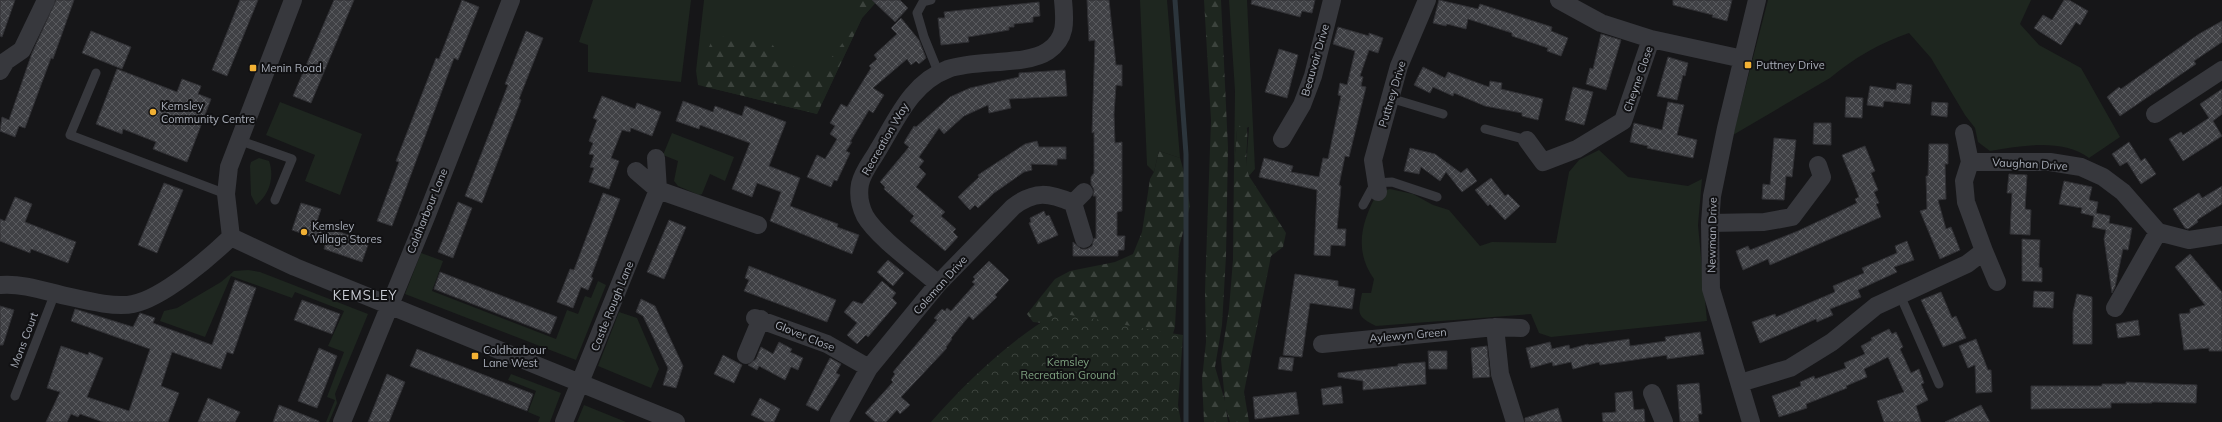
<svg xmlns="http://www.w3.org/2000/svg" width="2222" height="422" viewBox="0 0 2222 422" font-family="Mulish,sans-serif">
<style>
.grass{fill:#1e261f}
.forest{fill:url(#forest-firs)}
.park{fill:url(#park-crowns)}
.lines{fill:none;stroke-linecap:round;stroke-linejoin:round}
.stream{stroke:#2c353c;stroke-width:5}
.building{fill:url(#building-cross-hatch);stroke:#303034}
.service{stroke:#37383d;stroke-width:9}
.minor{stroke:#37383d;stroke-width:18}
.poi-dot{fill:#f2b134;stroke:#111113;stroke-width:1.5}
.labels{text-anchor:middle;stroke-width:4;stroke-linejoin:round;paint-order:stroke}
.street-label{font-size:11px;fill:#a8adb8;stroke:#111113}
.poi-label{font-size:11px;fill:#a8adb8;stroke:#111113;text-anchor:start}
.park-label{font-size:11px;fill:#7fa381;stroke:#111113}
.quarter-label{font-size:13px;letter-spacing:1px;fill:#c9ccd4;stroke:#111113}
</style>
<defs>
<pattern id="forest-firs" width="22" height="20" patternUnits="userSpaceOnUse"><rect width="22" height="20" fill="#1e261f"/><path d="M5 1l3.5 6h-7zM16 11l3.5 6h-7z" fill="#3c433d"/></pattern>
<pattern id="park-crowns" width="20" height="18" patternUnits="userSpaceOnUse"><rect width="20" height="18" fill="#1e261f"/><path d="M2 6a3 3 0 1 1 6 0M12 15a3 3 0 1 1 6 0" fill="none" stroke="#3c433d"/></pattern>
<pattern id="building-cross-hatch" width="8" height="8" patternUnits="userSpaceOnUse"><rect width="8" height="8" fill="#404145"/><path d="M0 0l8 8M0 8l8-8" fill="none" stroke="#595a5e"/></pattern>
</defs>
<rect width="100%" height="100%" fill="#161618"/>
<path class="grass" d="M593 0H691L681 82 588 72V45L579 42Z
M704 0H878L862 18 817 114 698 85 696 71Z
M1140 0H1167L1180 158 1159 151 1154 172 1147 165Z
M1229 0H1247L1255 169 1249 176 1246 167 1249 127 1237 131 1234 166 1235 91Z
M1768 0H2031L2020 24 2039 45 2081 68 2120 137 2089 158C2062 138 2021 146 1990 151L1978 142 1975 128 1965 115 1931 58 1909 33C1880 43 1854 58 1830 78L1733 135Z
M280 102 362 134 340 195 305 181 315 155 266 135Z
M672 133 734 157 725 181 710 174 702 194 699 195 678 186 674 181 678 161 663 155Z
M1599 150 1628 177 1688 186 1702 179 1698 225 1707 321 1551 337 1539 333 1531 314 1376 326C1356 316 1358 314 1362 293H1371L1374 279C1353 250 1362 220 1378 192L1390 189 1413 194 1433 205 1449 210 1480 246 1492 242 1556 243 1569 172 1579 160Z
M259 158 269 161C275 177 269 195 256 205L251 195 250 166 251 162Z
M421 253 443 261 432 291 556 339 567 310 578 314 585 296 591 298 598 281 606 285 576 360 405 294Z
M248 270 260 272 368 314 335 394 337 403 329 422H326L335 400 327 397 344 352 328 346 344 311 295 292 292 298 231 276 205 337 160 321 164 311 177 308 221 282 234 271Z
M619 312 637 318 659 369 651 388 598 366Z
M511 374 561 393 550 422H538L540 417 528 412 536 391 508 380Z
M584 405 626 422H577Z"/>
<path class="forest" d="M861 0H878L862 18 817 114 703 86V59L713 39 727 36 734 43 742 45 754 39 772 44C787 65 795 73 822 70L854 28Z
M1204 0H1221L1228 148 1226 256 1222 325 1215 367 1225 401 1221 359 1229 309 1233 260 1234 166 1237 131 1244 117C1252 135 1242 156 1249 176L1286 233 1283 247 1271 256 1244 392 1249 422H1230L1226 409 1228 422H1204L1202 379 1206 342 1205 291 1211 120Z
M1159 151 1180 158 1184 172 1190 206 1179 247 1175 327 1172 337 1033 322 1027 314 1055 279 1070 271 1115 262 1133 254 1142 232 1150 179 1154 172Z"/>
<path class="park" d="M1056 313C1099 318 1140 329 1183 335L1178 405 1181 422H931C968 380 1008 342 1056 313Z"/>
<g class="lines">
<path class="stream" d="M1175 0 1186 154V422"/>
</g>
<path class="building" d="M0 0H15L2 37 0 36Z
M56 0H74L53 59 51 58 25 128 19 126 15 137 0 131 2 117 9 120 32 53Z
M240 0H258L227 76 212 70Z
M334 0H354L311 103 293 96Z
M462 0 479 7 458 60 454 58 392 226 377 221 399 162 396 161 436 58 439 59Z
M872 0H900L908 8 895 22Z
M1087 0H1109L1116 65H1122V86L1116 85 1114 114 1115 143 1122 142V211L1117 212V236H1125L1124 250H1118V256H1073V242L1081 249H1087L1092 246 1094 238 1096 239V196H1093L1094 190 1091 184V177L1094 173V132L1092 133 1095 40 1089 41Z
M1252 0H1315L1312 13 1302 11 1300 17 1251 4Z
M1439 0 1478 9 1480 4 1552 27 1551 31 1568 38 1561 56 1547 51 1548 48 1512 36V33L1468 19 1466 29 1447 24 1446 26 1433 23Z
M1673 0H1732L1727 21 1712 17 1713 15 1673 5Z
M2064 0H2069L2088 11 2080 25 2076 22 2061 45 2034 28 2043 15 2052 20Z
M1039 2 1040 16 1033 17V22L1014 24V27H1009V30L968 37 969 42 941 45 938 18H945L944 12Z
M901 18 919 40 926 58 919 64 916 61 911 65 907 59 873 88 884 95 873 113 869 110 850 142H852L846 151 850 153 837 181 834 180 831 187 807 177 817 155 825 159 837 139 830 134 835 126 830 123 841 104 847 107 871 68 869 66 877 59 874 55 897 34 891 28Z
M2222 21V42L2194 61 2196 64 2120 116 2107 97 2119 87 2121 89 2199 34Z
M1338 27 1369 36V33L1383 38 1378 53 1369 50 1360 76 1363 77 1361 86 1366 87 1349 157 1345 156 1339 185 1341 186 1337 229H1346L1345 246 1331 245 1330 256 1314 255 1317 190 1259 177 1264 158 1293 166 1291 172 1319 177 1323 158 1328 159 1341 96 1338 95 1340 83 1347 85 1355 51 1333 44Z
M91 31 131 47 122 69 82 53Z
M526 31 543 38 519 99 521 100 482 203 465 196 508 85 505 84Z
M1601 34 1621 40 1606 90 1586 84 1590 68 1593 69Z
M1279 49 1298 55 1287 98 1265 92Z
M1668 57 1688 63 1685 76 1683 75 1677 100 1657 96Z
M1423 67 1445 78 1448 72 1489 87 1490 81 1502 83 1501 89 1543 99 1538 120 1522 116V113L1485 106 1454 93 1453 96 1433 87 1430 93 1414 85Z
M117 69 177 92 182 79 201 86 198 94 211 99 187 162 153 149 156 142 123 129 122 134 96 124Z
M1065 70 1067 96 1009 99 1011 108 989 113 988 105 964 116 944 134 939 128 919 157 924 161 919 167 926 174 916 187 945 212 941 216 956 229 953 232 958 237 945 251 910 221 914 216 884 189 885 187 880 182 909 147 904 143 906 139 914 126 916 127 950 97 970 88 1019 77V73Z
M1897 83 1912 85 1910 104 1884 101 1883 107 1867 105 1870 86 1896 90Z
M1573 87 1593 92 1584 125 1565 120Z
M2222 89V114L2213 121 2222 136 2183 161 2169 139 2181 132 2183 135 2209 118 2200 104Z
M602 96 635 109 637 103 661 112 652 136 631 128 630 132 622 130 611 158 619 161 609 189 589 182 594 168 590 167 594 155 589 154 593 143 589 141 597 120 593 118Z
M1846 97 1863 98 1862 118 1845 117Z
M683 101 713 112 715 106 742 116 745 106 786 122 769 166 800 178 790 206 838 224 837 227 859 235 852 254 770 221 781 192 757 183 752 197 732 189 750 143 700 125 699 129 676 121Z
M1668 102 1684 105 1677 135 1697 140 1693 158 1647 148 1648 146 1630 142 1634 123 1662 130Z
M1932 102 1948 103 1947 117 1931 115Z
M1814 123H1831V145L1813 144Z
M1774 138 1796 140 1792 177 1786 176 1784 200 1762 199 1763 184 1770 185Z
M1037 141 1039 147H1066V159H1057V165L1031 164 1032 170 1024 172 994 193 978 208 975 205 970 210 958 197 979 177 978 175 1025 144Z
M2129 142 2141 161 2145 158 2156 174 2141 184 2127 162 2120 166 2112 154Z
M1929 144H1948V164H1945L1946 199 1938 200 1946 229 1951 227 1960 250 1940 259 1920 211 1927 209 1926 176H1928Z
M1865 146 1875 171 1871 173 1878 190 1874 192 1879 203 1876 204 1881 217 1770 265 1768 259 1743 270 1736 251 1748 246 1750 250 1798 231 1857 203 1855 199 1859 197 1842 155Z
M1410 148 1435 154 1461 173 1467 168 1477 181 1462 192 1446 172 1440 181 1421 167 1419 174 1404 171Z
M2009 174 2027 175 2025 209 2031 210 2030 235 2010 234 2012 193H2007Z
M1491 178 1505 196 1508 194 1520 206 1505 220 1490 204 1488 206 1475 190Z
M2064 181 2092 187 2089 200 2098 202 2096 213 2110 216 2109 223 2132 228 2128 250 2123 249 2115 287 2112 293 2104 239 2106 230 2092 227 2094 216 2081 213 2082 208 2059 204Z
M164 183 183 190 157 253 138 245Z
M2222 186V204L2197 220 2198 222 2188 229 2185 228 2173 209 2199 193 2202 198Z
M603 193 620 199 591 277 593 278 588 290 581 287 573 308 557 302 570 269 574 270Z
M15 197 32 204 25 222 76 242 68 263 31 249 30 253 0 241V219L5 221Z
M458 202 472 208 453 258 438 252Z
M301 203 321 209 316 224 369 242 362 262 324 249 326 242 292 230Z
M1044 211 1046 216 1049 215 1058 235 1038 244 1029 223 1031 222 1030 218Z
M669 220 686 227 664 279 647 272Z
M2022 239 2040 240 2039 267 2042 268V282L2022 281Z
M1907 241 1914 260 1894 267 1897 272 1858 290 1861 297 1830 309 1833 315 1817 322 1816 319 1760 343 1752 322 1775 314 1776 317 1835 292 1833 286 1864 273 1862 268 1897 253 1895 246Z
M2190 254 2222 292V351H2209V348L2184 350 2179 314 2190 313V309L2205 305 2175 267Z
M888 260 904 273 893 286 877 272Z
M989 261 1009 280 995 295 997 297 973 320 969 316 951 338 952 339 946 347 947 348 901 397 910 405 900 414 897 410 886 422H875L865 413 893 382 891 380 895 374 893 372 937 320 934 318 942 309 945 311 947 308 951 311 975 284 972 282 975 279 973 277Z
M749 266 836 300 827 322 744 291 749 280 745 278Z
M440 272 557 317 550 334 434 289Z
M1295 274 1338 281V286L1355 289 1352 309 1310 303 1302 357 1283 355Z
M235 280 256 288 233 354 227 352 221 369 172 352 161 386 179 393 168 422H103L80 414 78 417 71 414 67 422H46L60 392 47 388 61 346 88 355 89 352 103 358 87 397 129 411 150 349 71 321 75 309 133 327 140 313 155 318 153 323 212 345Z
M882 281 896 293 892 298 897 303 868 337 866 335 857 344 847 335 857 323 844 312 853 301 862 304Z
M2034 291 2054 292 2053 308 2033 307Z
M1941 292 1952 318 1956 316 1966 338 1943 347 1921 300Z
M2077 294 2092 297V344H2073V312Z
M641 299 655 306 683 366 676 388 663 385 668 368 643 316 636 312Z
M302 300 340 314 332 334 294 320Z
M0 306 14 310 3 345H0Z
M2138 320 2140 335 2118 338 2116 324Z
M1889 329 1892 334 1896 332 1903 347 1900 349 1911 373 1919 369 1924 383 1921 384 1928 400 1916 406 1921 422H1884L1877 401 1904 392 1888 357 1864 369 1867 377 1846 386 1847 388 1806 404 1807 408 1779 417 1772 396 1801 386 1800 382 1814 376 1815 379 1846 368 1844 363 1865 354 1861 346 1872 340 1871 338Z
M1700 332 1704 354 1667 359V355L1600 365 1599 362 1573 369 1571 362 1553 366 1552 362 1531 368 1526 348 1550 342 1552 349 1569 345 1570 349 1588 344 1589 345 1629 339 1630 346 1666 341 1665 337Z
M1976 339 1988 370H1991L1992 392 1976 393 1975 365 1968 368 1959 346Z
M779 342 792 349 790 352 803 358 798 370 791 367 785 380 759 366 757 370 748 365 756 359 761 347 773 354Z
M1487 346 1490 377 1473 378 1471 348Z
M319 348 337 356 317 408 298 401Z
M417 349 533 394 527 411 410 366Z
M1428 351H1447V369H1429Z
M723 355 742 365 734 383 714 374Z
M1280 357 1294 358 1292 371 1278 369Z
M830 358 841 364 836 373 840 375 818 411 806 405Z
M1425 362 1426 384 1363 390V381L1338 377V373L1398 366V364Z
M387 374 405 382 389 422H368Z
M2126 382 2197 385 2196 403 2152 402V403H2111V408L2031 409V386H2102V384H2126Z
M1699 383 1702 414H1698L1699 422H1680L1677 385Z
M1341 386 1343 403 1323 405 1321 389Z
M1632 391 1634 410 1644 409 1645 422H1603L1602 413 1616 412 1615 393Z
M1296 392 1299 414 1255 419 1253 397Z
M208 398 240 412 235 422H198Z
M760 398 780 409 774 422H766L751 415Z
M279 405 319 421V422H273Z
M1981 405 1990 422H1945Z
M1558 408 1562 422H1525V418Z"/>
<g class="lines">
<path class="service" d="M931 0 923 2 917 13 924 37 939 74
M96 73 70 135 226 194
M1390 98 1443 114
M1485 129 1527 140
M238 140 292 159 275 200
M1363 205 1375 183 1392 182 1437 197
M1900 295 1939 384
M15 396 55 293"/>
<path class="minor" d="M1559 0 1601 23 1651 39 1743 59
M0 71 6 61 22 50 46 0
M2155 114 2222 70
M1964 133 1970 162
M1282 139 1302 105 1313 76 1332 0
M1527 140 1543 162 1577 149 1623 121 1651 39
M636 171 658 190 758 225
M1084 192 1073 203 1084 239
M1378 192 1373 160 1399 66 1427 0
M1710 223 1764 222 1792 217 1822 177 1818 165
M231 237 295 267 676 422
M231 237 226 194 229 167 293 0
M1984 251 1997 282
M938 284C919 267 877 237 865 216 860 206 858 195 860 184 863 171 872 161 878 150 897 119 911 83 948 69 976 59 1026 66 1048 51 1067 38 1065 21 1063 0
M0 285C22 283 45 291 66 296 84 300 115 308 133 304 163 298 209 258 231 237
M2115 308 2158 232
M755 318 827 344 869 368
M1322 344 1495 327
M746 355 761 319
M1740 383 1790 368 1832 342 1876 306 1967 264 1984 251 1966 202 1964 181 1970 162H2050L2081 167 2103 177 2123 192 2158 232 2189 240 2222 235
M1652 393 1664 422
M342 422 426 217 511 0
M564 422 658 190 656 158
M839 422 869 368 938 284 1013 207C1035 190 1049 193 1073 203
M1515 422 1500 374 1495 327 1521 328
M1751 422 1711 289 1710 223 1712 196 1726 128 1757 0"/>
</g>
<g class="poi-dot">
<rect x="1744" y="61" width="8" height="8" rx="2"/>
<rect x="249" y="64" width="8" height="8" rx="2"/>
<circle cx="153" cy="112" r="4"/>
<circle cx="304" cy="232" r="4"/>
<rect x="471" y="352" width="8" height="8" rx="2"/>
</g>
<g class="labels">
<g class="street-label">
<text transform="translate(1315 60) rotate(-74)" y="4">Beauvoir Drive</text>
<text transform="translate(1638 79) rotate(-71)" y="4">Cheyne Close</text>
<text transform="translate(1392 94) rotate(-73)" y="4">Puttney Drive</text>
<text transform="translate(885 139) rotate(-60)" y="4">Recreation Way</text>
<text transform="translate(2030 164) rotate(3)" y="4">Vaughan Drive</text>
<text transform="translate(427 211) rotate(-68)" y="4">Coldharbour Lane</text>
<text transform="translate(1712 235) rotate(-89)" y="4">Newman Drive</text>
<text transform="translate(940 285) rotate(-48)" y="4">Coleman Drive</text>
<text transform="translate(612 306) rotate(-68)" y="4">Castle Rough Lane</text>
<text transform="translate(1408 335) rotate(-5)" y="4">Aylewyn Green</text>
<text transform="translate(805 336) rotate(22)" y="4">Glover Close</text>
<text transform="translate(24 340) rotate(-69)" y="4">Mons Court</text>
</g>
<g class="poi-label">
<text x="1756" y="69">Puttney Drive</text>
<text x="261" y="72">Menin Road</text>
<text x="161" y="110">Kemsley<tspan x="161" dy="13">Community Centre</tspan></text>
<text x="312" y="230">Kemsley<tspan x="312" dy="13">Village Stores</tspan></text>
<text x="483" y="354">Coldharbour<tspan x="483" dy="13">Lane West</tspan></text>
</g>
<g class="park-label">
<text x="1068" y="366">Kemsley<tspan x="1068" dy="13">Recreation Ground</tspan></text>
</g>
<g class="quarter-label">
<text x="365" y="300">KEMSLEY</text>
</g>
</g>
</svg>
